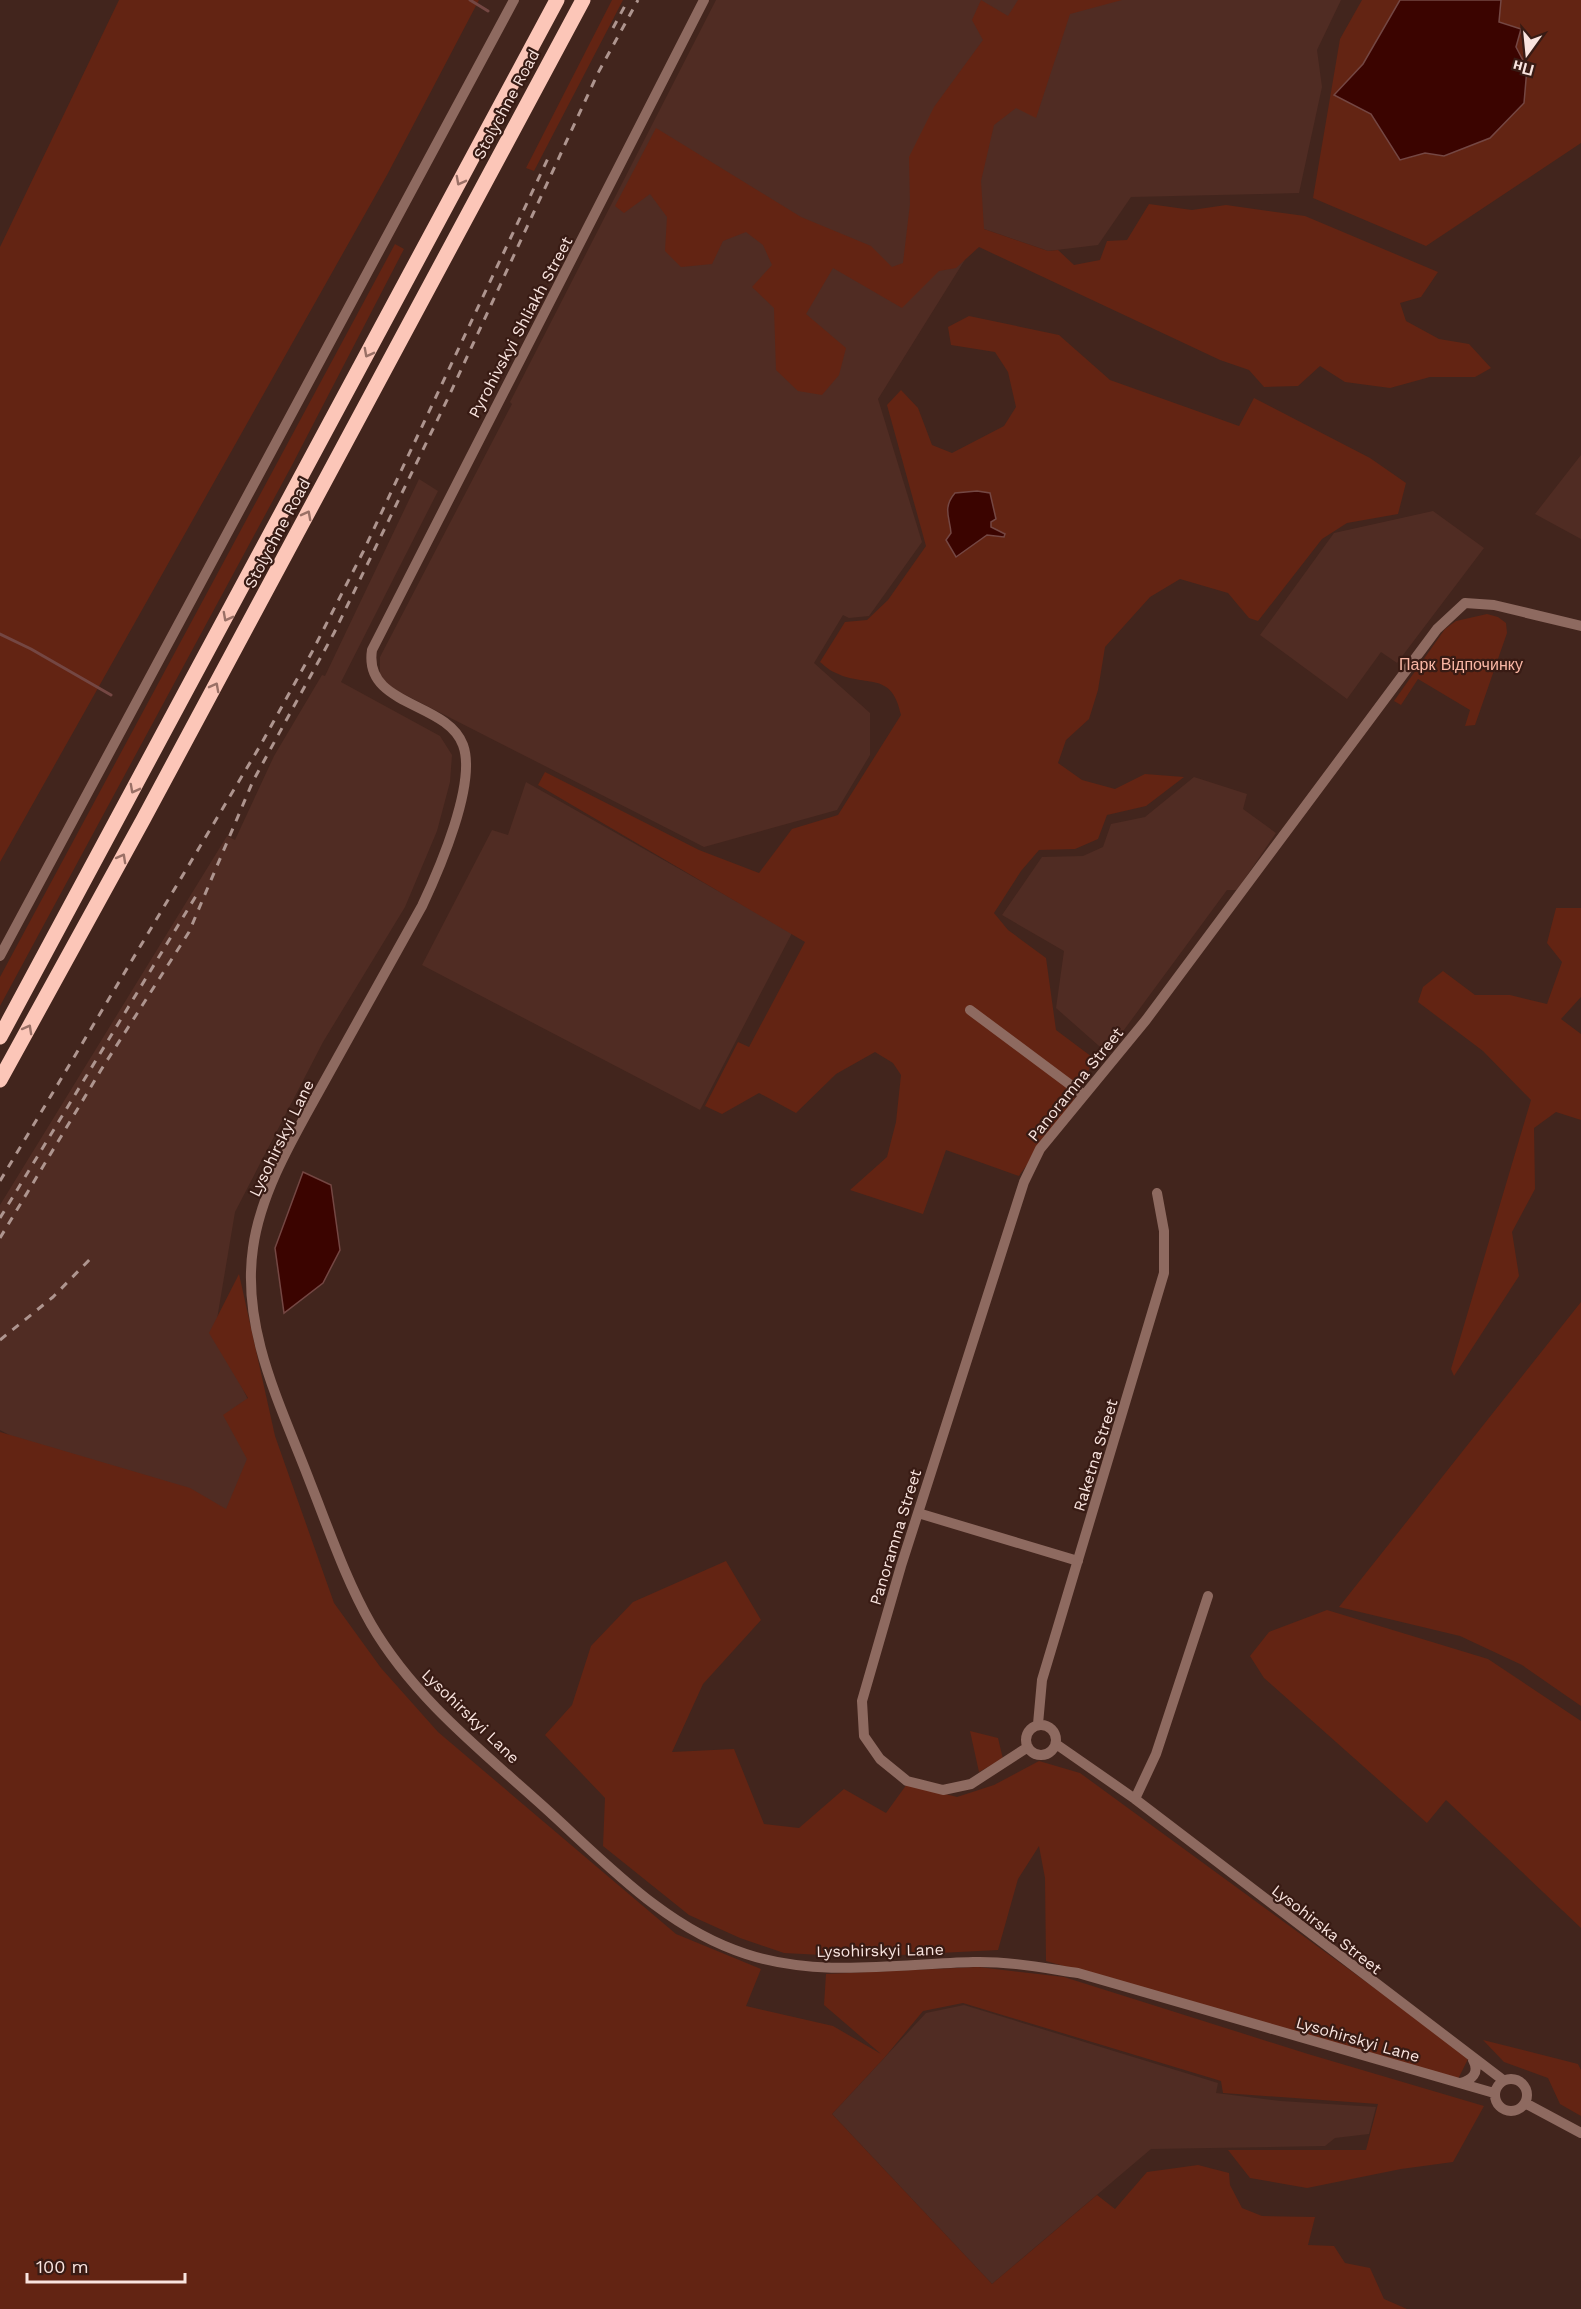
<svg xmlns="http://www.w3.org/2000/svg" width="1581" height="2309" viewBox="0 0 1581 2309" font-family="'Work Sans',sans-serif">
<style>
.built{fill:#502c23}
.green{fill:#632413}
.water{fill:#3b0400;stroke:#744743;stroke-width:1.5}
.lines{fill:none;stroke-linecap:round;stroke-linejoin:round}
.stream{stroke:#744743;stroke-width:3}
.minor{stroke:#8e6a60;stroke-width:10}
.highway{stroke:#fcc6b8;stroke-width:15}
.rail{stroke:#ae958f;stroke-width:3;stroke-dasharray:8 8;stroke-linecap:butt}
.oneway{stroke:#9a7066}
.labels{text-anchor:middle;stroke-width:4.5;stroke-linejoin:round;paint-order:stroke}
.street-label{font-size:16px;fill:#f9e4df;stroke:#381b14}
.park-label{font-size:16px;fill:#f9b6a4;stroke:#381b14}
</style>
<rect width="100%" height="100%" fill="#42251d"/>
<path class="built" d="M716 0H1341L1317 50 1322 87 1299 193 1131 197 1098 245 1048 251 984 229 878 399 922 542 869 616 849 618 843 615 814 663 870 713V755L837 810 704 847 380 682V657L512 404 510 402Z
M1581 455V539L1535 514Z
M419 479 438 491 341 682 440 736 452 755 450 782 437 831 405 907 323 1042 235 1212 215 1331 275 1456 273 1576 0 1430V1205L227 836 235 840 274 756 322 675 325 676Z
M1433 511 1484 548 1397 663 1381 652 1347 699 1260 635 1334 533Z
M1194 777 1247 794 1243 809 1276 833 1237 890H1227L1107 1053 1056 1008 1064 951 1002 915 1042 857 1083 856 1103 847 1111 824 1145 817Z
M526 782 792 933 700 1110 422 965 492 830 508 835Z
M964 2005 1218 2083 1216 2093 1281 2101 1376 2107 1369 2134 1335 2138 1325 2146 1151 2149 992 2284 832 2114 926 2013Z"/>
<path class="green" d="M119 0H479L387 175 0 862V247Z
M612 0H623L534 171 526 168Z
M981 0 1008 16 1018 0H1122L1070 14 1036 118 1016 108 994 125 981 181 984 229 1048 251 1058 250 1074 265 1100 260 1107 241 1127 240 1149 204 1192 210 1226 205 1305 216 1438 272 1421 297 1400 303 1406 321 1439 339 1469 344 1491 368 1475 377H1430L1390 388 1345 382 1320 366 1298 386 1264 387 1249 370 1220 360 979 247 956 268 939 271 902 308 833 268 806 314 846 348 839 375 822 395 798 391 776 370 774 308 752 287 772 265 763 245 746 232 723 241 712 264 681 267 665 251 667 217 650 194 624 213 615 206 656 128 801 217 871 246 892 267 903 263 910 204 909 157 934 107 983 40 972 20Z
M1362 0H1581V143L1426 246 1313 198 1340 39Z
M395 244 404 249 291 467 0 1006V977Z
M969 316 1059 335 1110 380 1239 426 1254 398 1370 458 1406 483 1398 514 1347 523 1322 539 1258 621 1249 618 1228 593 1180 579 1150 597 1105 647 1098 690 1089 719 1066 740 1058 763 1082 780 1115 789 1145 774 1184 777 1146 806 1107 815 1098 839 1075 849 1039 850 1021 871 994 913 1008 930 1046 958 1056 1030 1092 1057C1089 1089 1039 1148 1019 1176L946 1150 923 1214 850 1190 887 1157 896 1122 901 1075 893 1063 875 1052 836 1074 796 1113 759 1093 722 1114 705 1106 738 1042 749 1047 805 942 538 785 545 772 699 850 759 873 792 829 838 815 901 715C892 670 866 688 836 673 830 671 825 666 820 662L845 622 867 620 888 600 926 546 887 405 901 390 918 408 932 445 952 453 1004 426 1016 407 1008 372 995 352 951 345 948 327Z
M1487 614 1498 617 1506 623 1507 633 1475 725 1465 726 1470 710 1418 679 1401 705 1394 701 1445 629 1456 621Z
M1556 908H1581V997L1561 1019 1581 1034V1120L1556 1112 1534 1128 1535 1189 1512 1232 1519 1276 1454 1376 1451 1369 1531 1100 1483 1051 1418 1002 1423 987 1443 971 1475 995H1510L1547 1004 1562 962 1547 943Z
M239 1274 275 1436 334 1603 381 1668 438 1732 676 1934 761 1969 746 2006 833 2026 881 2054 824 2005 826 1974 978 1967 1064 1977 1308 2054 1484 2106 1453 2162 1401 2169 1307 2188 1250 2178 1228 2150H1366L1378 2104 1223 2093 1221 2081 963 2003 923 2011 885 2057 832 2114 992 2284 1097 2195 1115 2209 1147 2172 1198 2165 1229 2173 1230 2185 1242 2208 1262 2216 1315 2217 1308 2245 1334 2246 1345 2263 1370 2268 1384 2299 1407 2309H0V1432L190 1488 226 1509 247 1459 223 1415 248 1398 209 1333Z
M1581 1302V1706L1522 1665 1460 1636 1339 1607Z
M726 1561 761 1620 703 1684 672 1752 734 1749 764 1824 799 1828 844 1789 886 1813 907 1784 957 1797 994 1785 1039 1761 1080 1773 1469 2057 1458 2079 1046 1961 1045 1878 1039 1846 1018 1879 998 1950 861 1957 784 1953 740 1938 689 1915 603 1846 605 1798 545 1735 572 1705 591 1646 633 1602Z
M1327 1610 1488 1659 1581 1721V1928L1446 1800 1427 1823 1264 1678 1250 1656 1269 1632Z
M970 1731 998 1738 1003 1759 979 1772Z
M1483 2040 1578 2064 1581 2070V2116L1560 2104 1548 2078 1504 2062Z"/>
<path class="water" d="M1400 0H1501L1499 22 1521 29 1516 47 1527 68 1524 103 1490 138 1444 156 1425 153 1400 160 1371 114 1334 95 1363 64Z
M977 491 990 493 996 519 991 522V527L1005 534 1004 537 987 535 956 557 946 540 951 533C950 518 942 508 955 493Z
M303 1172 331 1185 340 1250 323 1283 284 1313 275 1248Z"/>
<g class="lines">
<path class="stream" d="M470 0 488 11
M0 634 31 649 111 695"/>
<path class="minor" d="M704 0 372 650C363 707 447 701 463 745 477 783 439 870 422 906 389 965 356 1025 323 1084 295 1135 261 1190 253 1248 241 1330 282 1408 310 1482 329 1530 346 1580 371 1624 414 1698 482 1751 544 1807 606 1863 665 1928 746 1954 819 1978 898 1964 973 1962 1008 1961 1044 1968 1078 1973L1494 2093
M0 956 514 0
M970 1010 1084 1095
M918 1513 1078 1561
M1038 1724 1042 1680 1164 1273V1231L1157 1193
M1026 1740a15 15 0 1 1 30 0a15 15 0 1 1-30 0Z
M1056 1744 1135 1799 1503 2080
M1028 1747 971 1784 943 1790 907 1781 880 1759 864 1736 862 1701 901 1566 1024 1182 1040 1149 1146 1020 1437 629 1465 603 1494 605 1581 626
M1135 1799 1156 1754 1208 1596
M1495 2095a16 16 0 1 1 32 0a16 16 0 1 1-32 0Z
M1460 2083C1472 2080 1480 2073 1473 2060
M1525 2103 1581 2133"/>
<path class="highway" d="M0 1037 557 0
M0 1080 143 820 583 0"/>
<path class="rail" d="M613 28 628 0
M0 1181 260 746 312 652 363 552 550 154
M0 1218 199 891
M0 1238 101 1070 189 932 253 781 334 633 449 396 598 73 638 0
M0 1340 53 1297 93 1256"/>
</g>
<defs><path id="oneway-chevron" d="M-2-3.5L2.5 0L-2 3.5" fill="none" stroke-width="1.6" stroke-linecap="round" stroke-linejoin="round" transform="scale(1.5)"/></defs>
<g class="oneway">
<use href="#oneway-chevron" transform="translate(460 181) rotate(118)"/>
<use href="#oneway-chevron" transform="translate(368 353) rotate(118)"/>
<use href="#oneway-chevron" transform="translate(307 515) rotate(-62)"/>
<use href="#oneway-chevron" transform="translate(227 617) rotate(118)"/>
<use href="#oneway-chevron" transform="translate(215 687) rotate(-62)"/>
<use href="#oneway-chevron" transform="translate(134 789) rotate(118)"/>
<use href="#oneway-chevron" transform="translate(122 858) rotate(-61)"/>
<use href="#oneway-chevron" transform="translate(28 1029) rotate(-61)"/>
</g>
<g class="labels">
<g class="street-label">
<text transform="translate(506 104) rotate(-62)" y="6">Stolychne Road</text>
<text transform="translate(520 327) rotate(-62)" y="6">Pyrohivskyi Shliakh Street</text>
<text transform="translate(277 533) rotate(-62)" y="6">Stolychne Road</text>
<text transform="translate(1075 1084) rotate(-51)" y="6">Panoramna Street</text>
<text transform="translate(281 1138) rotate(-64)" y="6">Lysohirskyi Lane</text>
<text transform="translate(1095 1455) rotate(-73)" y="6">Raketna Street</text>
<text transform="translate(895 1537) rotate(-73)" y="6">Panoramna Street</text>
<text transform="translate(471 1716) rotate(44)" y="6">Lysohirskyi Lane</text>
<text transform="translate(1327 1929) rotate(38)" y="6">Lysohirska Street</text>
<text transform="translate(880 1950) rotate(-1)" y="6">Lysohirskyi Lane</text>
<text transform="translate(1358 2039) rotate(16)" y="6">Lysohirskyi Lane</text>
</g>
<g class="park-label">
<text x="1461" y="670">Парк Відпочинку</text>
</g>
</g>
<g transform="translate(1527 54) rotate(195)" stroke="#381b14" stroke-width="4.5" paint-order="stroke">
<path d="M0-4.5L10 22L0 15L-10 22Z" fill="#f9e4df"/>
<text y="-9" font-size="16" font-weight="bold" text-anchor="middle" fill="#f9e4df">Пн</text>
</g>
<path d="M27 2273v9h158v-9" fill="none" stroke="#f9e4df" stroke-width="3"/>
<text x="36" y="2273" font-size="18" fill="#f9e4df" stroke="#381b14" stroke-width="4.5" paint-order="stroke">100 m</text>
</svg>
